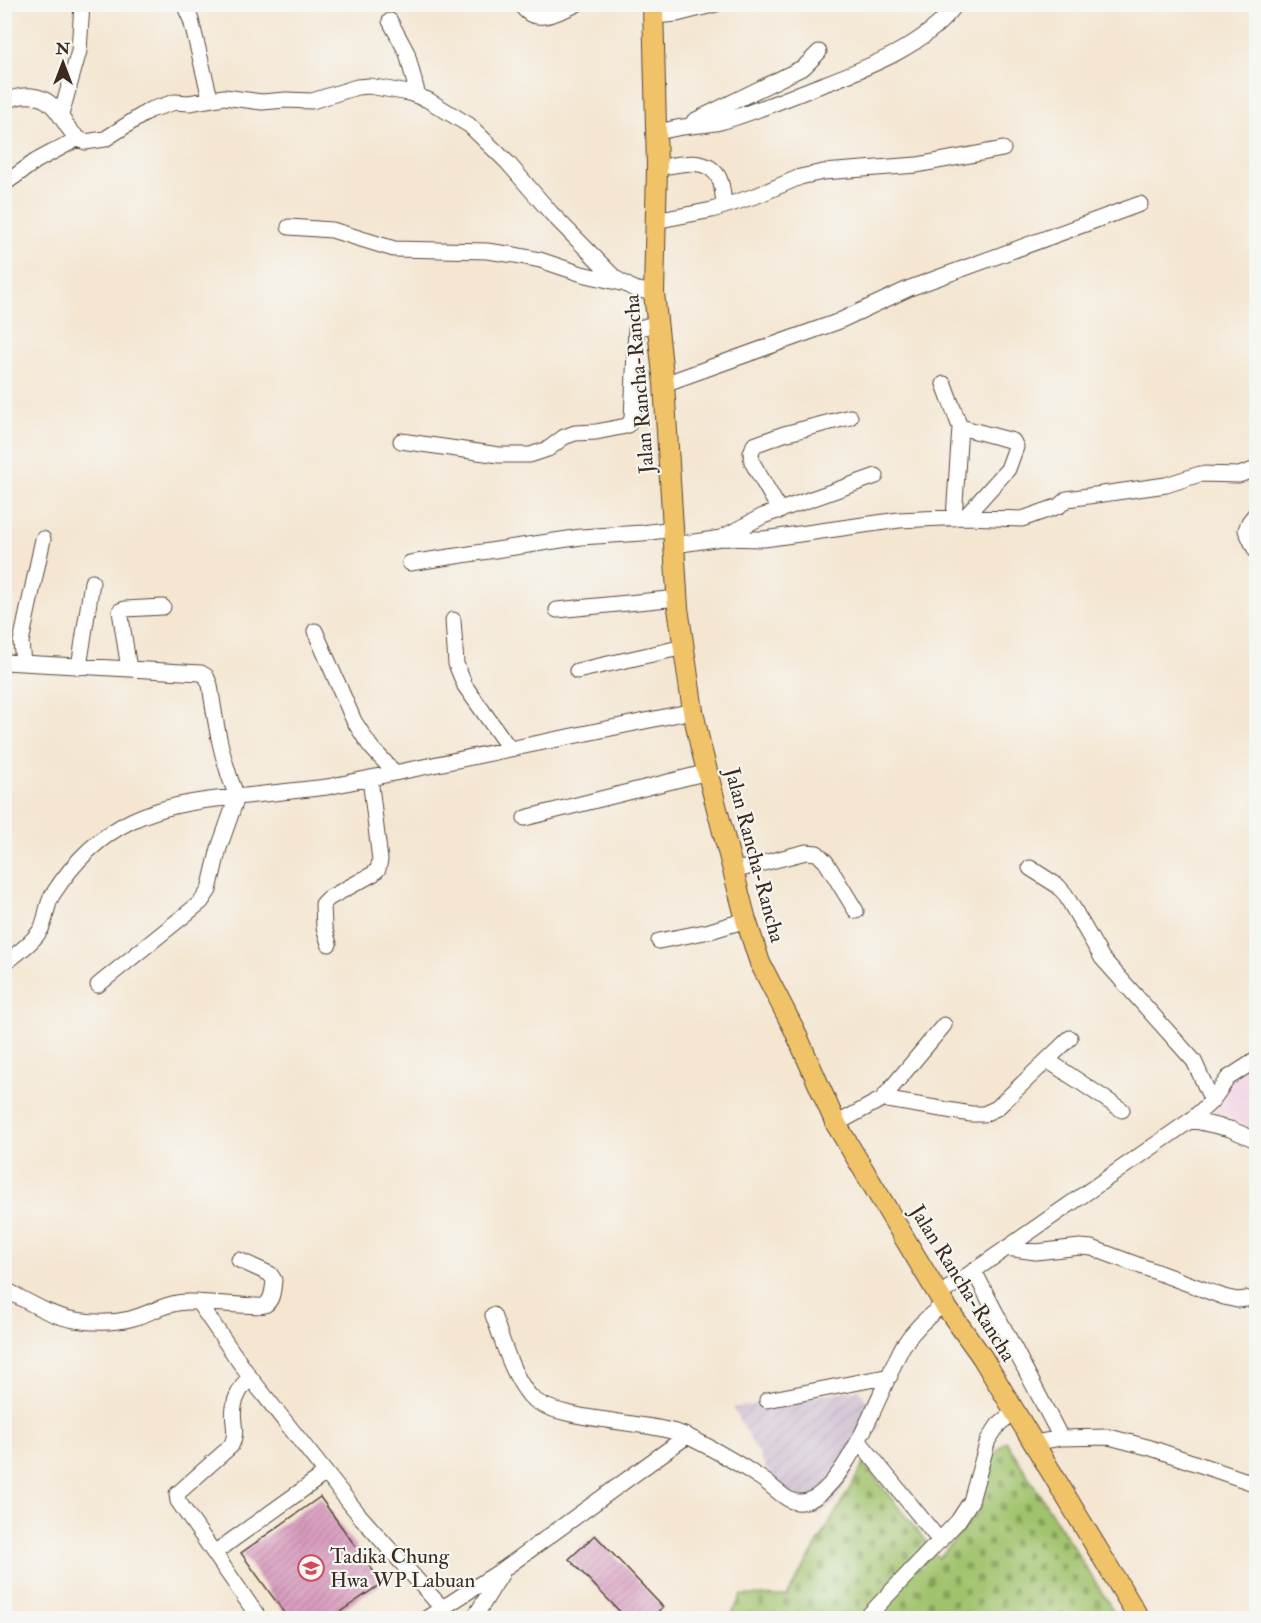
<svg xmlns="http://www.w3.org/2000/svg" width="1261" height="1623" viewBox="0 0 1261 1623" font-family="'IM FELL Double Pica',serif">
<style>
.built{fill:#f1d0e3}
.industrial{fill:url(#industrial-furrows)}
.cemetery{fill:url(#cemetery-stones);stroke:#6e7645;stroke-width:1.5}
.building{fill:url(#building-hatch)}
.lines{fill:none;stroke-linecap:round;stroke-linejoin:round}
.minor-casing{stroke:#574639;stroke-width:17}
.major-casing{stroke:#574639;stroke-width:22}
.minor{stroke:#fff;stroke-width:15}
.major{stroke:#f1c369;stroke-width:20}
.labels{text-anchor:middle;stroke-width:4.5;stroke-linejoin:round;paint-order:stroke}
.street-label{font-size:21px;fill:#3b2a1e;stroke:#f6f6f2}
.poi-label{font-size:21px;fill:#3b2a1e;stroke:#f6f6f2;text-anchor:start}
</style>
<defs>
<pattern id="industrial-furrows" width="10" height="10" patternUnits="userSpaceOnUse" patternTransform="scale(1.5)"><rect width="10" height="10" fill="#cebed1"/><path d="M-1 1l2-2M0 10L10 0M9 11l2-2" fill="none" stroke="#b2a3b3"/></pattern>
<pattern id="cemetery-stones" width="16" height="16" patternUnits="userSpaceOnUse" patternTransform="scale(1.5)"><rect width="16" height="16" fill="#a0c26c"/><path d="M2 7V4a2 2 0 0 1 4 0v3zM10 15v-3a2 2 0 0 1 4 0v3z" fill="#849e58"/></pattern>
<pattern id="building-hatch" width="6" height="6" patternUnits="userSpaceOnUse" patternTransform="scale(1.5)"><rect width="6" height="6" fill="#d899bd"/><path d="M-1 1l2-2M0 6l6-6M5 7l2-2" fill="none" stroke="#b07d99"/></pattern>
</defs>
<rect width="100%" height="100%" fill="#f6f6f2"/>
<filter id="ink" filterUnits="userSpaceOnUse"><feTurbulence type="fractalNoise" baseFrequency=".0167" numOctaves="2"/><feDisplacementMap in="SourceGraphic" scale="12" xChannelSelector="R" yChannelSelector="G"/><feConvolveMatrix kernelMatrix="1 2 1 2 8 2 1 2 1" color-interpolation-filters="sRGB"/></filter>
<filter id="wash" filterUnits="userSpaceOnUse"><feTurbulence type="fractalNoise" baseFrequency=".008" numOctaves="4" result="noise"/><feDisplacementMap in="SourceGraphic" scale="24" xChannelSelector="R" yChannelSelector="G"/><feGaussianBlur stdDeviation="1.35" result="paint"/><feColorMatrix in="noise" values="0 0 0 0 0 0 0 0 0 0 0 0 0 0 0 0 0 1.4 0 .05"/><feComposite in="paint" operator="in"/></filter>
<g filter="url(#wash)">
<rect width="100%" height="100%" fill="#f4e6d1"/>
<path class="built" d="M1256 1050V1131L1215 1112 1225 1095 1214 1082 1227 1069Z"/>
<path class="industrial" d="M859 1389 880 1425 834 1502 819 1514 799 1515 786 1504 733 1408Z"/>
<path class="cemetery" d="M1006 1441 1118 1618H729L742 1595 787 1596 864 1464 939 1558 980 1510 991 1458Z"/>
<g id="blocks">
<path class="building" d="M320 1497 382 1583 331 1618H288L241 1553Z
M595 1535 663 1607 651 1618H626L569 1559Z"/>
</g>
</g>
<g filter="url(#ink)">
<use href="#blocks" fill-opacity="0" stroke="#574639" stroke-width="1.5"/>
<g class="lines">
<g class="minor-casing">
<path id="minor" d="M184 4 191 20 210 98
M521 4C533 27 559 12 577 4
M653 16 677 14 716 4
M390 21 407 53 418 96
M4 103C13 97 22 95 32 96 62 99 61 132 85 142L105 139 150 110 175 102 189 103 224 97 262 102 286 100 312 101 357 87 369 86 409 93 428 100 469 125 508 163 551 213 615 278 634 289 654 293
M61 115 79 51 82 4
M694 121 804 67 819 52
M656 132C665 131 674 128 683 127 695 125 708 125 720 122 749 114 778 102 806 91 855 72 925 49 956 4
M657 168C677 165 707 155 719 178 723 186 723 197 724 206
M4 184 36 161 77 139
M655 221 712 210 758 195 800 177 823 172 917 165 1003 149
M289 227 332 230 394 249 487 251 515 255 540 260 582 274 621 283
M664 384 837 322 910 288 1140 204
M944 384 960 427 954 518
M960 427 1013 441 1016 447 1008 469 965 517
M401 441 499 455H530L548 449 564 437 575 433 596 432 626 426 630 423 632 418 636 329 658 323
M780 511 752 462 751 453 754 445 784 434 850 417
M1256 513 1249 522 1246 530 1256 551
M723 537 763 516 876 476
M675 545 721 538 764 539 899 520 965 517 1022 519 1059 506 1067 499 1166 485 1200 474 1239 475 1256 469
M410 563 581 537 642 533 674 529
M557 610 678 598
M453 620 456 664 465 686 509 748
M315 631 354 721 370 746 395 773
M4 662 201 673 206 676 210 685C216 726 221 758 237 797L327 787 693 711
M23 663 21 642 43 539
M79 667 92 582
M129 669 120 611 125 609 163 607
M577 671 684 647
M525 818 708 772
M1030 868 1058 886 1065 894 1102 958 1194 1061 1212 1101
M733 871 806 852 817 853 826 862 856 911
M659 941 710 931 746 920
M329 944 324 927 323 904 329 898 373 874 378 869 380 860 370 778
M4 964C16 954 33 943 41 929 47 918 46 904 53 894 99 822 155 803 237 797L219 848 209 890 201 902 98 985
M1047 1060 1122 1110
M882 1099 971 1114H984L997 1108 1070 1038
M1191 1120 1212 1101 1228 1078 1256 1060
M836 1124 882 1099 944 1025
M1006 1248 1036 1252 1080 1247 1092 1248 1224 1297 1237 1300 1256 1298
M974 1271 1061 1438
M4 1289C27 1301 50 1316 75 1320 93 1323 113 1323 130 1319 150 1314 167 1302 187 1302 200 1301 260 1308 265 1305 273 1300 273 1289 274 1280L270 1274 239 1260
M939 1295 1191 1120 1230 1129 1256 1140
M198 1302 249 1376 360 1516 442 1608
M493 1315C503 1341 511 1373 529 1395 553 1423 648 1419 687 1436
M249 1376C243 1386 235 1396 234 1407 231 1422 239 1431 231 1446L177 1494 178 1501 259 1618
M767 1400 890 1376
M859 1441 940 1541
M1034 1443 1061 1438 1109 1437 1151 1448 1256 1484
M214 1553 326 1473
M427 1618 505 1568 687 1436C714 1449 738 1463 762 1479 771 1485 782 1497 792 1501 840 1516 885 1376 903 1346 914 1329 928 1316 944 1304
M474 1618 502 1573
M866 1618 958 1521 971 1501 988 1440 999 1424 1015 1411"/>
</g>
<g class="major-casing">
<path id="major" d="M653 4 657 168 654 293 664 384 678 608 693 711 700 744 746 920 760 963 794 1029 836 1124 944 1304 982 1357 1139 1618"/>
</g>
<use href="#minor" class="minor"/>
<use href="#major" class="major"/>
</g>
</g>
<defs>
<g id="school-ring" transform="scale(1.35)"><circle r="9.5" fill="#f6f6f2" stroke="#d1495b" stroke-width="1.5"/><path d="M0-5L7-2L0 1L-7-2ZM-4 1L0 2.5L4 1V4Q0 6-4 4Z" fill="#d1495b"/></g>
</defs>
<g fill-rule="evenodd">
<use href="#school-ring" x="311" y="1568"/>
</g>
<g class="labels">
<g class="street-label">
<text transform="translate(639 384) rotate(-95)" y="7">Jalan Rancha-Rancha</text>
<text transform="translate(755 855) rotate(75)" y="7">Jalan Rancha-Rancha</text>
<text transform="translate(963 1283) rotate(58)" y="7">Jalan Rancha-Rancha</text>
</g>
<g class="poi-label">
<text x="330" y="1563">Tadika Chung<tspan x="330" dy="24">Hwa WP Labuan</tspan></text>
</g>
</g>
<rect width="1261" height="1623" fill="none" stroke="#f6f6f2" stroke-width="24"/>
<g transform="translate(63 63)" stroke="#f6f6f2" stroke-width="4.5" paint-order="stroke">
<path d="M0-4.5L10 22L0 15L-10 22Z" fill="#3b2a1e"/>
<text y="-9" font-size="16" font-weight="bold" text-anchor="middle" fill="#3b2a1e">N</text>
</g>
</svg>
